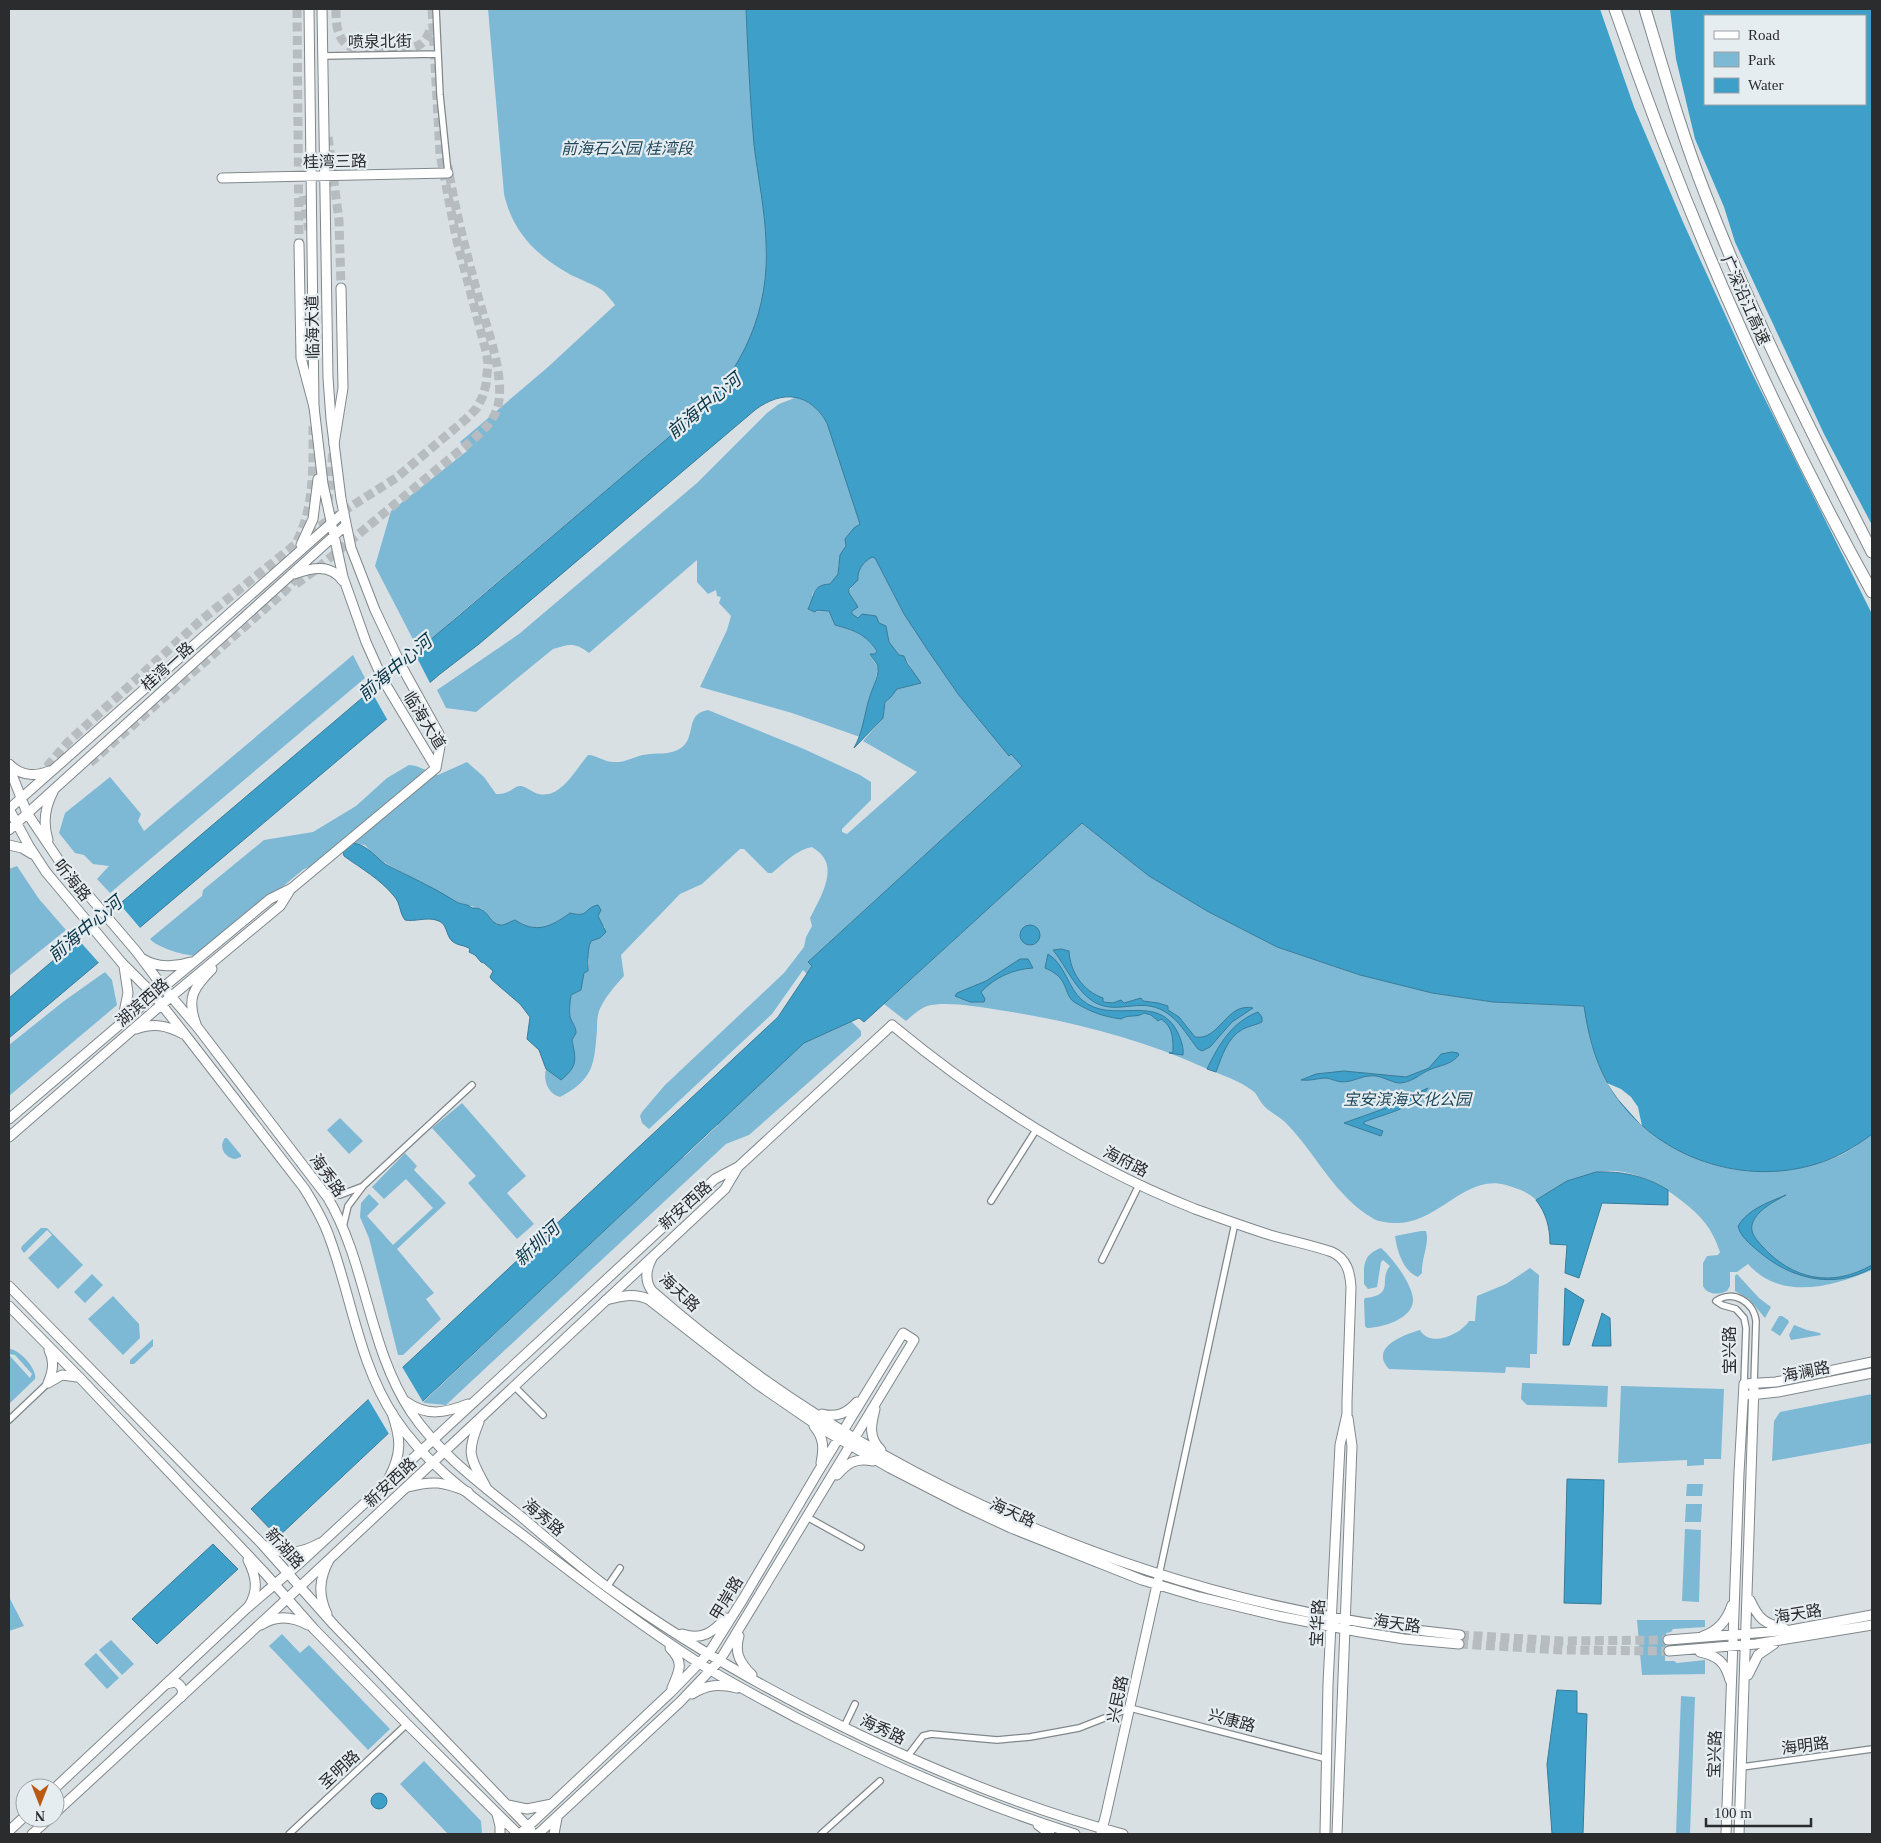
<svg xmlns="http://www.w3.org/2000/svg" width="1881" height="1843" viewBox="0 0 1881 1843" font-family="'Times New Roman','Noto Sans SC',serif">
<style>
.green{fill:#7db8d5}
.water{fill:#3e9fc9;stroke:#387c9a;fill-rule:evenodd}
.pier{fill:#d9e0e4}
.lines{fill:none;stroke-linecap:round;stroke-linejoin:round}
.secondary-tunnel{stroke:#b6bcc0;stroke-width:9;stroke-dasharray:9 4.5;stroke-linecap:butt}
.primary-tunnel{stroke:#b6bcc0;stroke-width:9;stroke-dasharray:9 4.5;stroke-linecap:butt}
.street-casing{stroke:#81888b;stroke-width:8}
.secondary-casing{stroke:#81888b;stroke-width:11}
.primary-casing{stroke:#81888b;stroke-width:11}
.highway-casing{stroke:#81888b;stroke-width:13}
.street{stroke:#fff;stroke-width:5.5}
.secondary{stroke:#fff;stroke-width:9}
.primary{stroke:#fff;stroke-width:9}
.highway{stroke:#fff;stroke-width:11}
.secondary-bridge-casing{stroke:#81888b;stroke-width:11;stroke-linecap:butt}
.secondary-bridge{stroke:#fff;stroke-width:9}
.labels{text-anchor:middle;stroke-width:4.5;stroke-linejoin:round;paint-order:stroke}
.street-label{font-size:16px;fill:#2a2c2e;stroke:#e6edf1}
.park-label{font-size:16px;font-style:italic;fill:#224a5d;stroke:#e6edf1}
.water-label{font-size:18px;font-style:italic;fill:#0a3648;stroke:#e6edf1}
</style>
<rect width="100%" height="100%" fill="#d9e0e4"/>
<path class="green" d="M488 9H746C748 54 750 100 754 145 758 177 765 210 766 242 770 310 745 368 695 415L455 618 419 651 375 566 391 511 467 451 460 442 548 367 615 305C611 300 607 294 602 290 593 284 581 280 571 275 537 256 513 233 504 194Z
M797 397 813 405 827 422 860 524 875 558 904 614 958 694 1009 755 1011 754 1022 766 808 962 812 966 807 974 803 970 772 1014 649 1129 642 1123 640 1116 642 1112 665 1085 784 973 804 947 806 937 812 926 810 918C818 902 835 875 824 858 821 853 816 850 812 847 796 850 784 863 772 873H768L744 849H740L702 884 680 894 621 955 624 976C615 986 604 998 599 1011 597 1017 597 1024 597 1030 594 1065 594 1079 560 1097 548 1094 543 1081 546 1069L561 1080 574 1048 572 1040 576 1033C576 1026 571 1023 570 1017 569 1011 570 1001 571 995L581 990 584 973 588 971 589 962 587 949 591 941 596 939 605 927 602 925 598 916 589 909C584 917 578 915 570 913 551 927 536 934 515 920L502 926 496 924 482 909 456 902 378 859 365 845 349 843 343 852 325 866H313L304 869 199 955C189 958 156 947 150 939L202 896 203 890 264 840 313 832 356 806 387 778 409 765 416 766 438 775 467 762 484 777 496 794C510 795 514 785 521 786 527 787 533 793 539 794 561 799 576 769 588 755 596 755 604 762 614 762 625 763 633 757 643 755 657 752 669 756 681 748 697 737 684 714 708 710L804 749 860 775 871 782V800L842 829V832L847 834 917 772 863 741 883 718 885 702 891 697 897 689 920 683 904 656 899 655 889 642 886 626 858 618 852 614 855 602 849 593C850 587 856 583 858 577L846 548 838 566V574L830 584C824 585 814 587 812 595 812 598 812 601 811 604L817 610 829 611 835 625C853 630 865 633 877 651L875 654 870 655 878 668 875 683 869 697 867 714 860 737 792 713 700 687 727 630 731 616 719 603 721 597 717 596 716 590 708 594 697 582V560L589 653C575 642 569 644 553 649L476 712 446 708 437 690 519 634 697 483 767 413 779 404Z
M353 655 365 678 110 893 97 879 109 866 93 864 84 855 75 853 59 833 65 813 110 777 141 814 138 821 144 831Z
M1082 823 1149 876 1207 911 1277 947 1360 975 1432 993 1493 1002 1584 1006 1591 1043 1600 1068 1607 1083 1641 1119 1642 1126C1692 1166 1743 1180 1807 1166 1823 1163 1843 1156 1856 1146 1862 1140 1867 1131 1872 1124V1270C1832 1287 1781 1301 1748 1264L1737 1272H1730V1286L1727 1291C1719 1295 1707 1295 1703 1286V1263L1707 1256 1718 1255 1720 1252C1712 1228 1702 1217 1682 1201 1660 1183 1624 1164 1594 1173 1586 1175 1578 1179 1570 1183 1557 1188 1547 1192 1536 1200 1527 1191 1518 1189 1506 1185 1464 1173 1438 1226 1392 1223 1386 1222 1379 1222 1374 1219 1334 1196 1316 1153 1285 1122 1278 1116 1270 1112 1264 1106 1259 1101 1258 1095 1253 1091 1239 1080 1221 1075 1205 1068 1139 1038 1070 1021 999 1010 978 1007 947 1001 927 1006 919 1009 912 1016 906 1021L884 1004Z
M17 866 39 899 66 930 9 976V869Z
M105 972 112 980 117 1005 9 1096V1045L64 1001Z
M851 1021 861 1031V1036L749 1135 726 1144 446 1405 425 1403 423 1402 683 1156 684 1157 718 1125 717 1124 804 1043Z
M462 1103 526 1176 507 1193 534 1224 517 1239 468 1183 476 1176 432 1128Z
M340 1118 363 1141 349 1154 327 1130Z
M225 1138H227L241 1155V1157L235 1159C225 1158 218 1147 225 1138Z
M405 1153 417 1166 414 1170 446 1203 397 1249 434 1293 426 1299 441 1319 403 1355H398L369 1238 360 1217 361 1203 369 1194 379 1204 367 1216 393 1245 433 1208 406 1179 384 1199 372 1187Z
M41 1228H47L83 1265 58 1289 28 1258 52 1235 47 1230 24 1253 21 1249 22 1246Z
M1421 1231H1426C1430 1242 1421 1260 1422 1273L1418 1277C1403 1271 1397 1251 1395 1236Z
M1381 1248C1392 1257 1413 1285 1413 1300 1413 1319 1381 1328 1367 1328L1365 1326 1364 1300 1365 1298C1396 1295 1378 1280 1390 1266L1383 1260 1381 1262 1377 1287 1368 1289 1364 1284C1364 1266 1362 1255 1381 1248Z
M1530 1268 1539 1275 1537 1354H1530V1368L1506 1367 1505 1373 1389 1369C1369 1348 1403 1335 1420 1330 1430 1348 1460 1335 1469 1321H1475L1477 1296 1506 1284Z
M92 1274 103 1285 85 1303 74 1292Z
M1737 1274 1759 1298 1771 1307 1765 1318 1749 1299 1735 1291V1276Z
M113 1296 139 1324 140 1338 123 1355 88 1319Z
M1779 1316H1782L1788 1320 1789 1322 1780 1336 1771 1330Z
M1794 1325 1807 1330 1820 1333 1821 1335 1791 1340 1789 1335Z
M153 1339V1346L134 1364H130V1360Z
M9 1349C18 1348 38 1369 35 1379L9 1404V1355L30 1378 32 1374 15 1355 9 1354Z
M1522 1383 1608 1386 1607 1407 1527 1405 1521 1399Z
M1621 1386 1724 1389 1721 1459H1704V1465L1687 1466V1460L1618 1463Z
M1872 1394V1443L1772 1461 1774 1421 1780 1412Z
M1687 1484H1703L1702 1496H1686Z
M1686 1504H1702L1701 1522H1685Z
M1685 1529 1701 1530 1699 1602 1682 1601Z
M9 1597 24 1626 9 1631Z
M1637 1620H1705V1627L1673 1629 1671 1632 1666 1633 1665 1661H1674L1677 1663 1705 1660V1674L1642 1675Z
M282 1634 300 1653 309 1645 390 1729 368 1750 269 1646Z
M111 1640 134 1664 122 1675 99 1650Z
M96 1653 119 1678 107 1689 84 1664Z
M1681 1696 1695 1697 1690 1834H1676Z
M424 1761 481 1821 482 1834H448L400 1784Z"/>
<path class="water" d="M746 9H1872V1134C1855 1147 1837 1158 1816 1164 1738 1188 1647 1154 1607 1082 1594 1058 1588 1033 1584 1006L1493 1002 1432 993 1360 975 1277 947 1207 911 1149 876 1082 823 864 1022 859 1018 804 1043 278 1537 251 1509 778 1017 812 966 808 962 1022 766 1011 754 1009 756 958 694 927 649 904 614 875 558 872 557C863 562 857 570 858 580L849 589V593L858 607 852 611V614L858 618 862 614 876 616 879 623 886 626 889 642 899 655 904 656 907 663 921 683 897 689 891 697 885 702 883 718 854 748C863 732 864 716 869 699 871 690 879 678 878 668 878 664 872 658 870 654H875L877 651C865 633 853 630 835 625L829 611 817 610 815 612 808 609C815 596 811 585 830 584L838 574 840 555 846 546 845 539 854 528 860 524 827 423C810 393 783 389 755 410L479 644 440 674 9 1038V998L695 415C744 369 770 309 766 242 765 210 758 177 754 145 750 100 748 54 746 9ZM1705 16H1865V104H1705Z
M349 843C366 843 372 854 385 864 408 876 433 887 455 901 460 905 467 903 472 908 488 906 489 924 500 925 504 926 511 921 515 920 536 934 551 927 570 913 590 918 583 908 598 905L601 910 598 916 606 932 600 938 591 941C587 950 588 961 588 971L584 973 581 990 571 995C570 1001 569 1011 570 1017 572 1023 576 1026 576 1033L572 1040C576 1060 578 1066 561 1080L546 1069 539 1050 527 1039 530 1017 520 1004 492 980 490 977 493 971 484 963 481 962 475 955 469 952 470 949C465 945 458 946 452 941 445 934 448 923 436 920 426 917 414 922 405 920 399 912 401 904 394 896 380 879 362 869 344 856L343 852Z
M1020 935a10 10 0 1 1 20 0a10 10 0 1 1-20 0Z
M1061 949 1069 951C1070 972 1083 991 1103 998V1002L1113 1003 1121 1000 1124 1003 1141 998 1143 1001 1158 1003 1168 1006V1010L1179 1017 1195 1037C1220 1041 1226 1002 1253 1008L1232 1022 1210 1047 1202 1051 1198 1049C1189 1038 1182 1025 1171 1016 1143 993 1120 1017 1094 1002 1076 991 1066 966 1053 950Z
M1048 954C1065 964 1068 988 1082 1000 1112 1026 1158 991 1178 1033 1181 1040 1184 1048 1183 1055L1169 1053 1173 1052C1173 1038 1173 1027 1161 1019L1158 1021 1151 1015 1144 1013C1137 1018 1128 1014 1121 1019 1101 1016 1091 1012 1074 1002 1063 994 1070 978 1045 968Z
M1020 959H1028L1033 968C1014 969 995 977 981 992L985 999 984 1002H970L955 996 957 993 986 981Z
M1258 1012 1262 1017V1022C1256 1025 1249 1026 1243 1029 1227 1038 1222 1056 1216 1072L1207 1069C1219 1044 1232 1022 1258 1012Z
M1452 1052 1458 1053 1459 1055C1451 1065 1440 1065 1429 1070 1418 1075 1414 1081 1401 1083 1395 1084 1384 1077 1376 1076 1364 1075 1359 1079 1350 1081 1336 1084 1334 1078 1324 1078 1315 1079 1309 1081 1301 1080L1316 1074 1344 1071 1406 1077 1429 1068 1441 1054Z
M1428 1088C1413 1109 1387 1113 1364 1122V1124L1383 1131 1381 1136 1344 1123 1386 1108Z
M1596 1172C1623 1171 1645 1176 1668 1190V1205L1602 1203 1579 1278 1565 1273 1567 1245 1550 1244C1550 1227 1546 1213 1536 1200L1567 1181Z
M1786 1195C1775 1201 1755 1211 1752 1225 1750 1233 1757 1240 1761 1245 1792 1280 1832 1288 1872 1265V1268C1833 1290 1790 1279 1757 1250 1750 1244 1740 1236 1738 1226 1748 1209 1769 1202 1786 1195Z
M1565 1288 1584 1300 1569 1345H1563Z
M1602 1313 1610 1318 1611 1346H1592Z
M1567 1479 1604 1480 1601 1604 1564 1603Z
M213 1544 238 1569 157 1644 132 1619Z
M1557 1690 1577 1691V1713L1587 1714 1583 1834H1552L1547 1764Z
M371 1801a8 8 0 1 1 16 0a8 8 0 1 1-16 0Z"/>
<path class="pier" d="M1600 9H1670L1676 59 1695 139 1724 207 1735 242 1824 434 1872 525V614L1750 369 1683 222 1634 107Z
M414 652 431 685 388 721 370 689Z
M118 902 141 929 100 964 76 937Z
M1607 1083 1621 1089 1631 1097 1638 1107 1642 1126 1618 1099Z
M401 1365 423 1402 389 1434 367 1397Z"/>
<g class="lines">
<path class="secondary-tunnel" d="M1460 1635 1562 1641 1668 1640
M1459 1644 1563 1650 1669 1651"/>
<path class="primary-tunnel" d="M297 9 299 244
M336 9C336 21 336 36 347 45 358 53 408 53 419 45 426 41 429 33 432 26
M328 137 339 220 341 288
M303 196 309 230
M328 503 333 451
M297 541C315 506 313 462 313 424
M296 584 314 571 470 442C483 431 497 419 499 400 503 371 487 328 479 300 467 255 455 211 448 166
M90 763 285 591 304 569
M38 777 68 742 200 621 312 531 396 478 466 419 476 409 482 398 486 385 488 363 486 351 456 237 440 154 432 9"/>
<g class="street-casing">
<path id="street" d="M436 9 440 95 448 173
M323 56 437 54
M325 1192 340 1195 361 1187
M991 1201 1036 1130
M343 1227 348 1206 363 1186 472 1085
M1102 1260 1139 1185
M1744 1384 1746 1328 1744 1318 1736 1309 1722 1305 1716 1301C1733 1289 1754 1302 1756 1321L1754 1384
M514 1386 543 1415
M9 1420 48 1383
M807 1517 861 1547
M1159 1575 1235 1223
M607 1587 620 1568
M844 1727 855 1704
M907 1757 923 1736 931 1734 997 1740 1030 1737 1079 1728 1130 1708 1327 1759
M1742 1767 1872 1749
M289 1834 407 1724
M821 1834 880 1781"/>
</g>
<g class="secondary-casing">
<path id="secondary" d="M309 9 314 407 323 484 343 577 366 642 383 680 436 768
M322 9 328 378 331 419 341 499 351 548 375 610 403 669 439 734 441 741 436 768
M222 178 448 173
M301 545 313 519 318 479
M294 574C311 568 330 563 343 581
M9 764C21 776 34 777 49 771
M9 767 27 813 60 862 136 951 163 987 198 1028 328 1198C367 1265 368 1347 411 1412 440 1455 485 1487 524 1519 551 1542 579 1566 607 1587 687 1645 774 1694 862 1736 947 1776 1033 1811 1123 1834
M9 809 344 512
M9 809 29 846 46 872
M9 830 346 525
M48 840C43 824 45 807 53 792
M9 845 22 848 32 854
M143 959C157 968 176 967 191 962
M122 963 154 995 187 1037 304 1188C314 1204 324 1221 330 1239 352 1299 359 1364 395 1418 428 1468 481 1503 528 1539 583 1582 640 1625 699 1663 732 1684 767 1702 801 1720 889 1765 980 1804 1075 1834
M122 1022 128 993 124 966
M196 1024C186 998 194 987 212 969
M892 1025C984 1101 1084 1165 1195 1209 1220 1218 1245 1227 1270 1235 1291 1241 1312 1245 1332 1252 1347 1259 1350 1272 1351 1287L1347 1401V1414L1340 1445 1328 1684 1325 1834
M136 1029C154 1023 166 1025 183 1034
M9 1119 172 980 270 899 292 888 436 768
M9 1137 161 1005 280 906 290 890
M652 1258C646 1269 644 1280 652 1291 875 1487 1165 1607 1460 1635
M9 1286 261 1543 334 1625 531 1830
M606 1300C621 1296 634 1293 648 1299L757 1384 824 1430 890 1468 966 1507 1011 1528 1142 1580 1199 1597 1278 1616 1360 1632 1404 1639 1459 1644
M9 1306 81 1379 263 1571 314 1629 407 1724 518 1834
M48 1383C53 1372 55 1361 49 1350
M48 1383 62 1375 77 1377
M1750 1395 1778 1392 1872 1373
M875 1409C871 1424 868 1438 881 1450
M822 1414C837 1418 847 1413 857 1402
M814 1426C824 1438 824 1448 821 1463
M837 1475C848 1462 856 1458 873 1461
M266 1546C285 1556 302 1553 320 1543
M248 1560C256 1576 259 1590 249 1606
M1750 1600C1758 1618 1764 1624 1784 1628
M327 1614C318 1595 319 1579 329 1560
M261 1625C276 1615 292 1616 308 1625
M682 1634C702 1641 713 1632 726 1618
M739 1636C734 1653 740 1663 752 1675
M1703 1636C1719 1631 1727 1620 1732 1605
M1668 1640 1791 1630 1872 1615
M670 1648C685 1663 679 1671 672 1688
M1669 1651 1756 1644 1872 1625
M1700 1652C1718 1656 1725 1662 1730 1680
M1748 1675 1758 1655 1774 1644
M166 1684 175 1682C182 1685 184 1691 181 1697
M692 1694C708 1684 719 1684 737 1688
M508 1805 527 1809 552 1804
M497 1814 500 1826V1834
M1038 1825 1050 1834
M1101 1833 1106 1814 1158 1580
M520 1834 670 1693 709 1653 743 1599 818 1472 903 1333 914 1340 720 1660 680 1702 538 1834
M554 1834 557 1818
M1337 1834 1352 1446 1348 1418
M1726 1834 1739 1473 1744 1384 1776 1382 1872 1362
M1739 1834 1754 1384"/>
</g>
<g class="primary-casing">
<path id="primary" d="M299 244 301 358 314 407
M334 444 343 388 341 288
M405 1401C427 1417 445 1413 468 1404
M479 1422C465 1456 471 1458 487 1489
M389 1478C402 1453 401 1439 392 1413
M408 1487C433 1480 444 1482 468 1492
M55 1788 247 1608 301 1562 715 1179 738 1167 892 1025
M55 1813 275 1610 725 1189 738 1167
M9 1831 25 1816
M32 1834 50 1818"/>
</g>
<g class="highway-casing">
<path id="highway" d="M1615 9C1684 210 1769 406 1872 592
M1645 9C1664 72 1682 135 1706 196 1753 318 1813 435 1872 552"/>
</g>
<use href="#street" class="street"/>
<use href="#secondary" class="secondary"/>
<use href="#primary" class="primary"/>
<use href="#highway" class="highway"/>
<g class="secondary-bridge-casing">
<path id="secondary-bridge" d="M46 872 122 963"/>
</g>
<use href="#secondary-bridge" class="secondary-bridge"/>
</g>
<g class="labels">
<g class="street-label">
<text transform="translate(380 41) rotate(-1)" y="6">喷泉北街</text>
<text transform="translate(335 161) rotate(-1)" y="6">桂湾三路</text>
<text transform="translate(1746 300) rotate(66)" y="6">广深沿江高速</text>
<text transform="translate(312 327) rotate(-91)" y="6">临海大道</text>
<text transform="translate(167 666) rotate(-42)" y="6">桂湾一路</text>
<text transform="translate(425 720) rotate(58)" y="6">临海大道</text>
<text transform="translate(73 880) rotate(51)" y="6">听海路</text>
<text transform="translate(142 1002) rotate(-41)" y="6">湖滨西路</text>
<text transform="translate(1126 1161) rotate(27)" y="6">海府路</text>
<text transform="translate(328 1175) rotate(55)" y="6">海秀路</text>
<text transform="translate(685 1205) rotate(-42)" y="6">新安西路</text>
<text transform="translate(680 1292) rotate(43)" y="6">海天路</text>
<text transform="translate(1729 1350) rotate(-90)" y="6">宝兴路</text>
<text transform="translate(1806 1371) rotate(-11)" y="6">海澜路</text>
<text transform="translate(390 1482) rotate(-43)" y="6">新安西路</text>
<text transform="translate(1013 1512) rotate(24)" y="6">海天路</text>
<text transform="translate(544 1517) rotate(40)" y="6">海秀路</text>
<text transform="translate(285 1548) rotate(48)" y="6">新湖路</text>
<text transform="translate(726 1598) rotate(-59)" y="6">甲岸路</text>
<text transform="translate(1798 1613) rotate(-9)" y="6">海天路</text>
<text transform="translate(1317 1623) rotate(-87)" y="6">宝华路</text>
<text transform="translate(1397 1623) rotate(8)" y="6">海天路</text>
<text transform="translate(1117 1699) rotate(-78)" y="6">兴民路</text>
<text transform="translate(1232 1720) rotate(15)" y="6">兴康路</text>
<text transform="translate(883 1729) rotate(25)" y="6">海秀路</text>
<text transform="translate(1805 1745) rotate(-7)" y="6">海明路</text>
<text transform="translate(1714 1754) rotate(-88)" y="6">宝兴路</text>
<text transform="translate(339 1769) rotate(-43)" y="6">圣明路</text>
</g>
<g class="park-label">
<text x="627" y="154">前海石公园 桂湾段</text>
<text x="1407" y="1105">宝安滨海文化公园</text>
</g>
<g class="water-label">
<text transform="translate(704 406) rotate(-40)" y="6">前海中心河</text>
<text transform="translate(395 668) rotate(-40)" y="6">前海中心河</text>
<text transform="translate(85 929) rotate(-40)" y="6">前海中心河</text>
<text transform="translate(537 1244) rotate(-43)" y="6">新圳河</text>
</g>
</g>
<rect width="1881" height="1843" fill="none" stroke="#2a2c2e" stroke-width="20"/>
<rect x="1704" y="15" width="162" height="90" fill="#e6edf1" stroke="#9ba0a3"/>
<rect x="1714" y="31" width="25" height="8" fill="#ffffff" stroke="#9ba0a3"/>
<text x="1748" y="40" font-size="15" fill="#2a2c2e">Road</text>
<rect x="1714" y="52" width="25" height="15" fill="#7db8d5" stroke="#9ba0a3"/>
<text x="1748" y="65" font-size="15" fill="#2a2c2e">Park</text>
<rect x="1714" y="78" width="25" height="15" fill="#3e9fc9" stroke="#9ba0a3"/>
<text x="1748" y="90" font-size="15" fill="#2a2c2e">Water</text>
<g transform="translate(40 1803) rotate(180)"><circle r="24" fill="#e6edf1" stroke="#9ba0a3"/>
<path d="M0-4L9 19L0 12L-9 19Z" fill="#ba5b14"/>
<text y="-8" font-size="14" font-weight="bold" text-anchor="middle" fill="#2a2c2e">N</text>
</g>
<path d="M1706 1818v8h105v-8" fill="none" stroke="#2a2c2e" stroke-width="2.5"/>
<text x="1714" y="1818" font-size="15" fill="#2a2c2e" stroke="#e6edf1" stroke-width="4" paint-order="stroke">100 m</text>
</svg>
